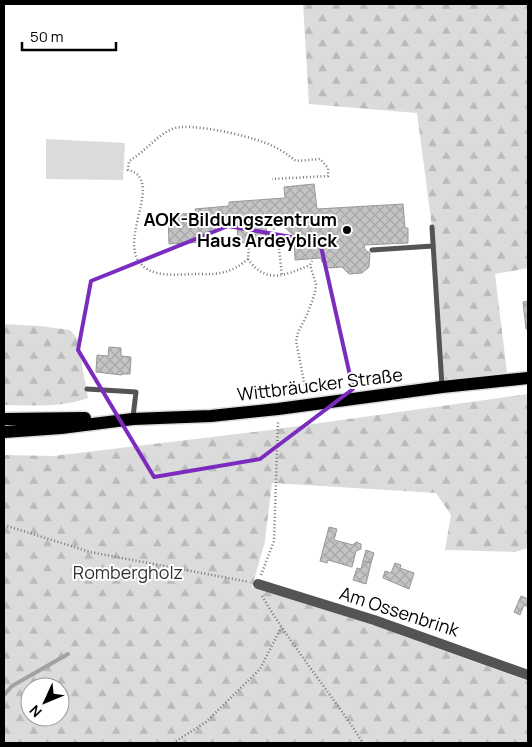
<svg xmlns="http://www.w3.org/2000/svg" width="532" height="747" viewBox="0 0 532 747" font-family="Manrope,sans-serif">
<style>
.forest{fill:url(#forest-firs);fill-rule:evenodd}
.park{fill:#dbdbdb}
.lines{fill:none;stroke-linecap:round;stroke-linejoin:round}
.stream{stroke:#a2a2a2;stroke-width:4}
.building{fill:url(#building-cross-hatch);stroke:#989898}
.primary-casing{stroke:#dbdbdb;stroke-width:15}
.path{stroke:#767676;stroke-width:2.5;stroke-dasharray:1 2.5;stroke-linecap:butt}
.lane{stroke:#545454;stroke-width:5}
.street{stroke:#545454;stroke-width:10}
.primary{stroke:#000;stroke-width:12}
.marked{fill:none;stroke:#7b2cbf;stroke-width:4;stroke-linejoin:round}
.poi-dot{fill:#000;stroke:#fff;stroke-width:2}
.labels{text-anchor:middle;stroke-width:4;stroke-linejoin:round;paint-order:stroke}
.poi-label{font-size:18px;font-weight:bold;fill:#000;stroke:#fff;text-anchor:end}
.street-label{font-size:18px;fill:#000;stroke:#fff}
.park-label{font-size:18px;fill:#323232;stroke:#fff}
</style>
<defs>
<pattern id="forest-firs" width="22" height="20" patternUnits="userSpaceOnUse" patternTransform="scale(1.25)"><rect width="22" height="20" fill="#dbdbdb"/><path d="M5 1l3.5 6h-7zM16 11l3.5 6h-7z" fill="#bababa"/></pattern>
<pattern id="building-cross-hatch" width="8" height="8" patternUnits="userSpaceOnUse" patternTransform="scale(1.25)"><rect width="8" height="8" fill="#c4c4c4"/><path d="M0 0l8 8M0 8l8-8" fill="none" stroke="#a7a7a7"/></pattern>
</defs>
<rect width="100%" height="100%" fill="#fff"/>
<path class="forest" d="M303 4H528V268L495 274 508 381 442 387 432 227 417 113 309 104Z
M4 324 40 326 70 330 80 342 82 366 88 398C62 408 32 405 4 405Z
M528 394V548L515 552 445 550 451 515 436 493 272 483 265 541 252 587 376 626 528 681V743H4V455L53 456 270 430ZM30 687H60V717H30Z"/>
<path class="park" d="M46 139 125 143 123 180 46 179Z"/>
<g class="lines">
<path class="stream" d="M4 695 12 686 68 654"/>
</g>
<path class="building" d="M314 184 317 209 403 204 405 228H408V243L364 245 365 250 370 253 369 267 362 273 349 274 342 267 329 268 322 262 321 258 295 260 294 236 280 223 266 224 267 241 238 243 237 224 215 225V231L205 232V242L169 244 168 215 196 213 195 209 229 206V202L285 198 284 187Z
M528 301V329H526L523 302Z
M109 347 121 348V356L131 357 130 374H122V375L96 372 97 355 108 356Z
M329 527 337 529 334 540 353 545 356 542 361 544V549L356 551 352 567 328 560 327 563 320 561Z
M366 550 374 553 371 563 363 561Z
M363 561 371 563 366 584 353 580 357 568 361 569Z
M395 563 401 565 400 568 414 573 409 589 383 578 385 571 391 573Z
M521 596 528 599V607L524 605 520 615 514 612Z"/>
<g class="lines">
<g class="primary-casing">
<path id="primary" d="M4 419 85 418
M4 432 61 428 133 419 211 416 278 409 442 387 528 378"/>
</g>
<path class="path" d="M274 225V234L279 249 282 276
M249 245 248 259C233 272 220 275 199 274 186 274 170 276 157 273 101 258 171 180 128 170L129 161C145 152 156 136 172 129 190 122 244 135 263 142 275 146 286 153 296 161L320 159 328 168V176L272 179
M248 259C266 285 286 275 310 265L312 261
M306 392 296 341 298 332 307 315 315 293 316 284 310 265
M4 525 90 552 249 582
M261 575 274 541 278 420
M262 596C292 647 331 693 363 743
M173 743 206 722 260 669 281 628"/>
<path class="lane" d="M432 227 442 386
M372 250 433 246
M87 389 136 392 133 417"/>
<path class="street" d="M258 584 374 620 528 675"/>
<use href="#primary" class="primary"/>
</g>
<path class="marked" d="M228 226 320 242 353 389 260 459 154 477 78 350 91 281Z"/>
<circle class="poi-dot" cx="347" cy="230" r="5"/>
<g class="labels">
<g class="poi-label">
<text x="337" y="226">AOK-Bildungszentrum<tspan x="337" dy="21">Haus Ardeyblick</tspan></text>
</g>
<g class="street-label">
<text transform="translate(320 385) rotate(-7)" y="6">Wittbräucker Straße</text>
<text transform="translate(399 612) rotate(18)" y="6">Am Ossenbrink</text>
</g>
<g class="park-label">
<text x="128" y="579">Rombergholz</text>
</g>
</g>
<rect width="532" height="747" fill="none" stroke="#000000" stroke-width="10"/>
<g transform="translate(45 702) rotate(226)"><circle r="24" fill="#ffffff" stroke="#999999"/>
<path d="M0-4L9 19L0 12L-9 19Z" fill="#000000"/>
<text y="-8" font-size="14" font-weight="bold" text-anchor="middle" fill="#000000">N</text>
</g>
<path d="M22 42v8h94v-8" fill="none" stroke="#000000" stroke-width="2.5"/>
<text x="30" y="42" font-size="15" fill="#000000" stroke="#ffffff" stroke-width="4" paint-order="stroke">50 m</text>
</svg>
